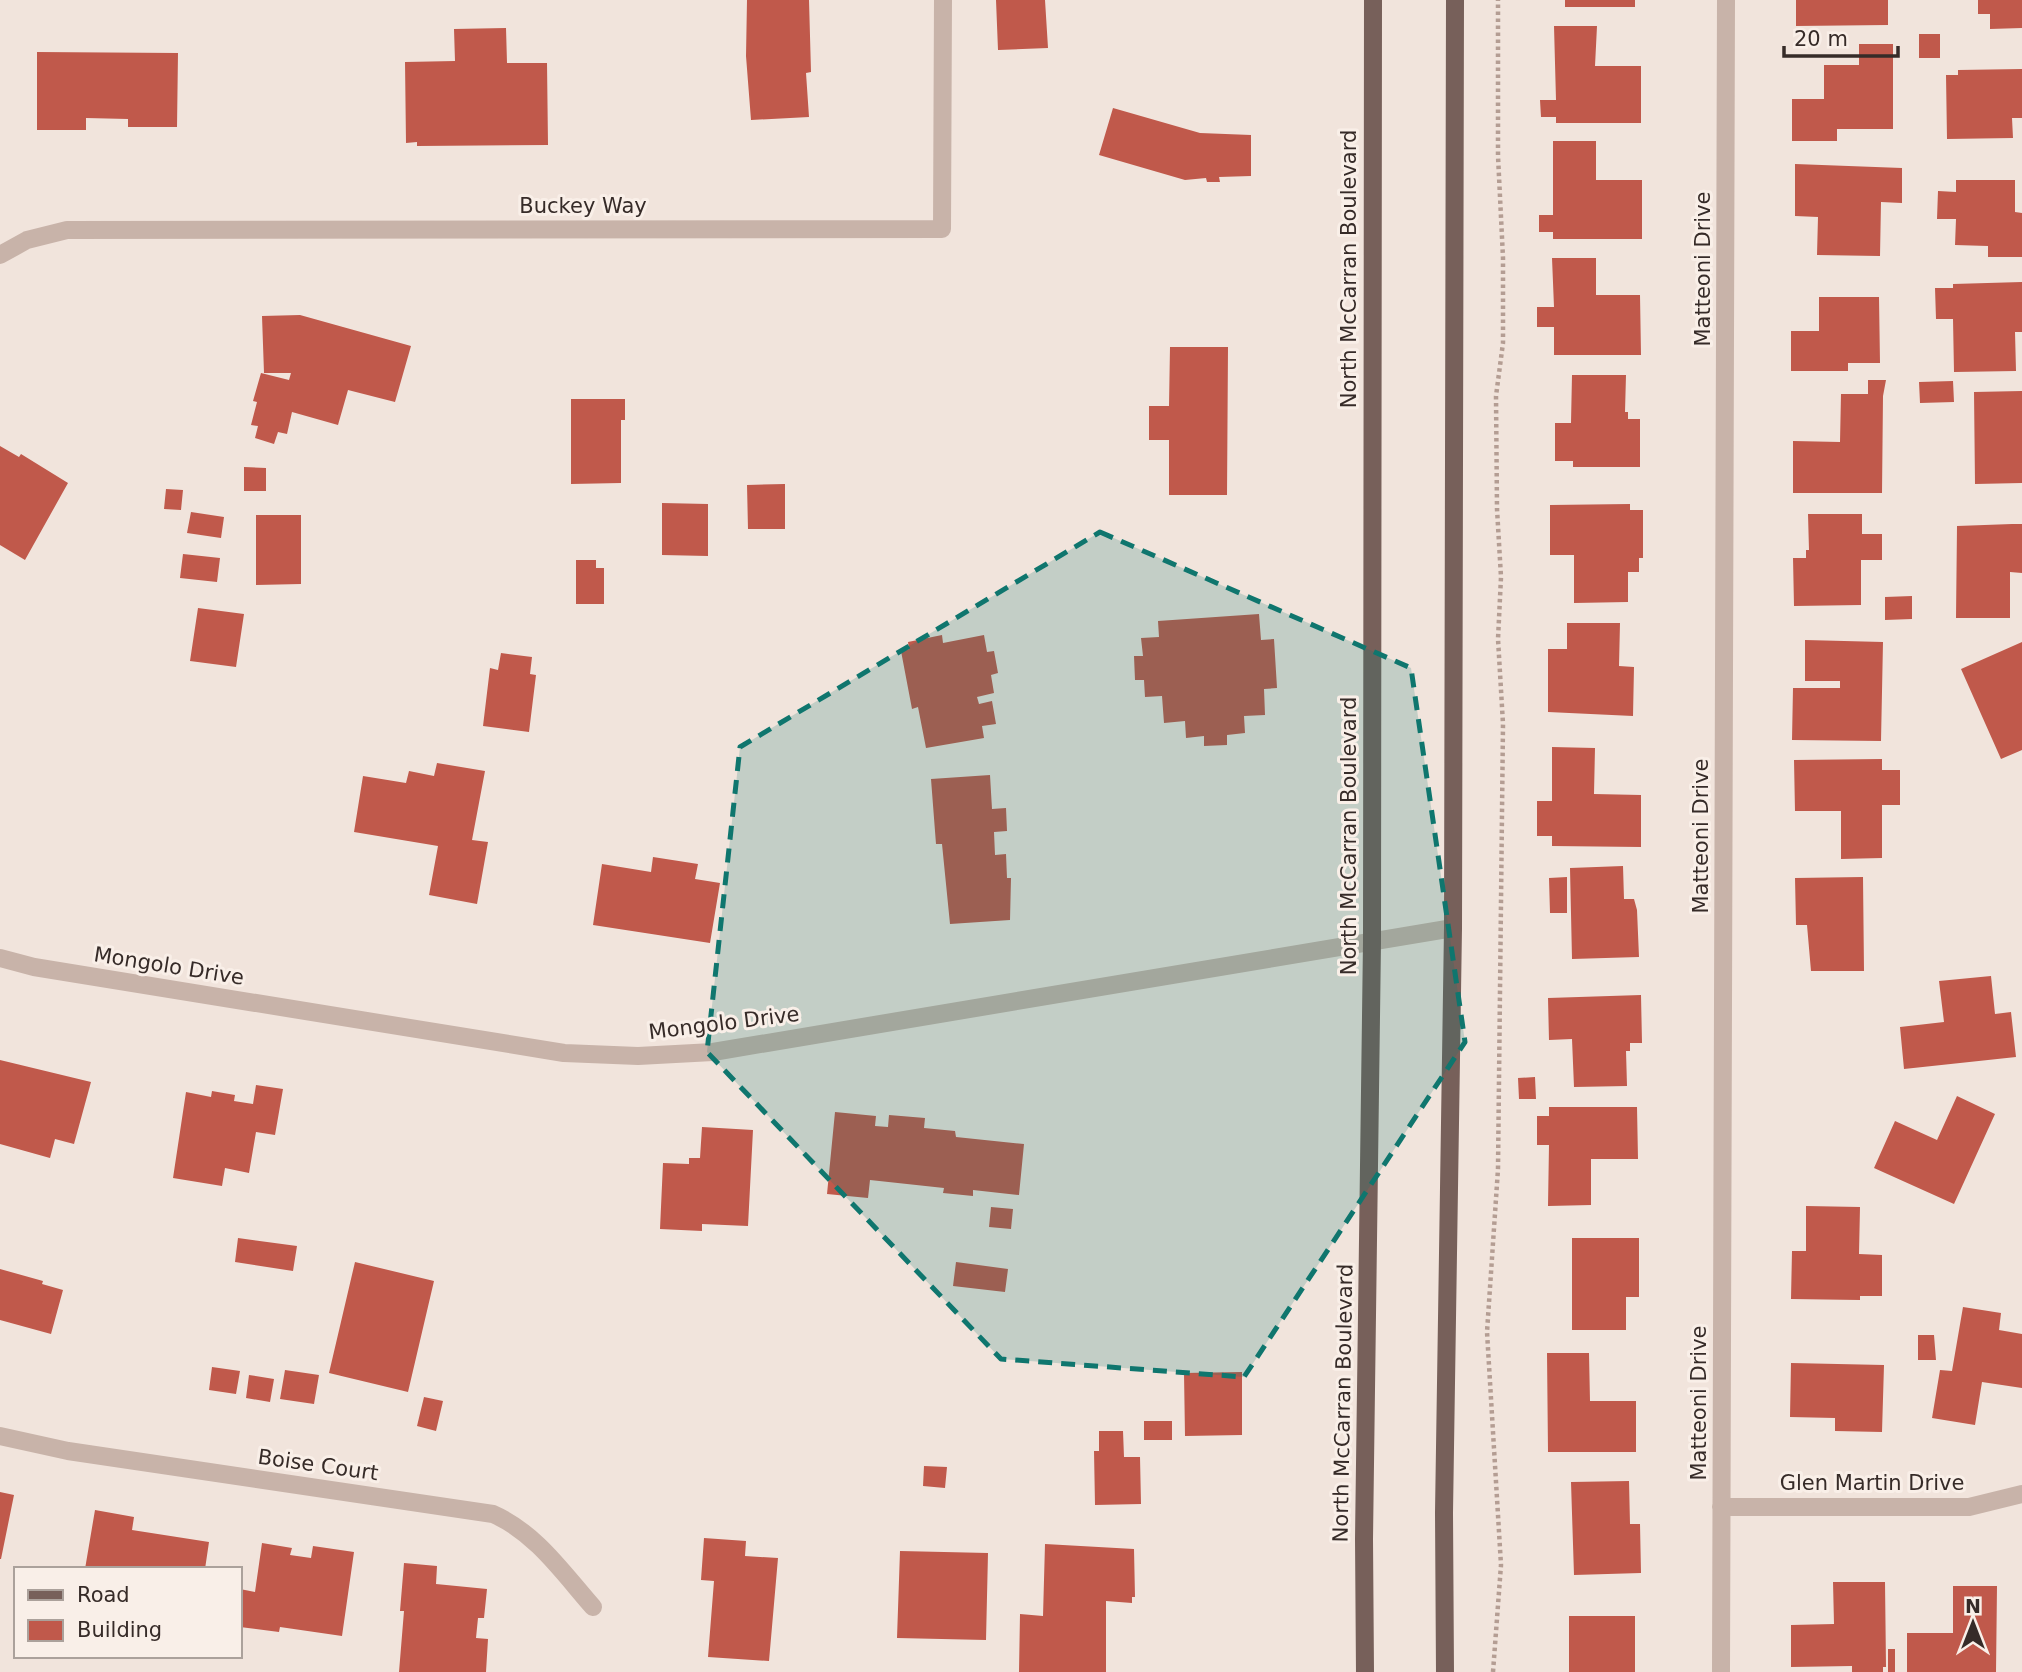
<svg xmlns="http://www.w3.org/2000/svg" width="2022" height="1672" viewBox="0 0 2022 1672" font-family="'DejaVu Sans',sans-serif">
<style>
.building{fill:#c0594b}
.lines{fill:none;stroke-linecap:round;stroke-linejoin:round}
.path{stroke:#b49d93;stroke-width:4.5;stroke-dasharray:3.5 3.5;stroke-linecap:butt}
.street{stroke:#c8b3a9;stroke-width:18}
.primary{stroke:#77605a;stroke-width:18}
.marked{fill:#0f766e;fill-opacity:0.2;stroke:#0f766e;stroke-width:5;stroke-dasharray:14 9;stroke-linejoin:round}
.labels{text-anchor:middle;stroke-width:6;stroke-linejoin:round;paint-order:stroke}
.street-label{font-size:21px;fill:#362b28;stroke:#f9efe8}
</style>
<rect width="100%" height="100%" fill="#f1e4dc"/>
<path class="building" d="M747 0H809L811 72 806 73 809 117 751 120 746 56Z
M996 0H1045L1048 48 998 50Z
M1565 0H1635V7H1565Z
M1796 0H1888V25L1796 26Z
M1978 0H2022V28L1990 29V14H1978Z
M1554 26H1597L1595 66H1641V123H1556V117H1541L1540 100H1556Z
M506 28 507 63H547L548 145 417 146V142L406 143 405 62 455 61 454 29Z
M1919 34H1940V58H1919Z
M1859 44H1893V129H1837V141H1792V99H1824V65H1859Z
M37 52 178 53 177 127H128V119L86 118V130H37Z
M2022 69V118H2012L2013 138 1947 139 1946 75H1958V70Z
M1113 108 1200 133 1251 135V176L1219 177 1220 182H1207L1206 178 1185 180 1099 155Z
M1553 141H1596V180H1642V239H1553V232H1539V215H1553Z
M1795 164 1902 168V203L1881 202 1880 256 1817 255 1818 217 1795 216Z
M1956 180H2015V212L2022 213V257H1988V246L1955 245 1956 219H1937L1938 191 1956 192Z
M1552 258H1596V295H1640L1641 355H1554V327H1537V307H1554Z
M2022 282V332H2015L2016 371 1954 372 1953 319H1936L1935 288H1953V284Z
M1819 297H1879L1880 363H1848V371H1791V331H1819Z
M300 315 411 346 395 402 348 390 338 425 292 412 287 434 278 432 274 444 255 438 258 426 251 425 257 402 253 401 261 373 289 380 291 373H264L262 316Z
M1170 347H1228L1227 495H1169V440H1149V406H1169Z
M1572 375H1626L1625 412H1628V419H1640V467H1573V461H1555V423H1571Z
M1868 380H1886L1883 396 1882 493H1793V441L1840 442 1841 394H1868Z
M1953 381 1954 402 1920 403 1919 382Z
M2022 391V483L1975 484 1974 392Z
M571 399H625V420H621V483L571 484Z
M0 446 19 457 21 454 68 483 25 560 0 545Z
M244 467 266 468V491H244Z
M785 484V529H748L747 485Z
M166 489 183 490 181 510 164 509Z
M662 503 708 504V556L662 555Z
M1630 504V510H1643V558H1639V572H1628V602L1574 603V555H1550V505Z
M191 512 224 517 221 538 187 533Z
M1808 514H1862V534H1882V560H1861V605L1794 606 1793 558H1806V550H1809Z
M256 515H301V584L256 585Z
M2012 524H2022V573L2010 572V618H1956L1957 526Z
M183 554 220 558 217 582 180 578Z
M576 560H596V568H604V604H576Z
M1912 596V619L1885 620V597Z
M198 608 244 614 236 667 190 661Z
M1259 614 1261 640 1274 639 1277 688 1264 689 1265 715 1244 716 1245 733 1227 735V745L1204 746V736L1186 738 1185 721 1164 723 1162 696 1145 697 1144 680H1135L1134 656H1143L1141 638 1159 637 1158 621Z
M1567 623H1620L1619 666 1634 667 1633 716 1548 712V649H1567Z
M942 635 943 643 984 635 987 652 994 651 998 673 991 675 994 693 977 697 979 704 992 701 996 724 982 726 984 738 926 748 918 707 912 709 901 651 909 649 908 642Z
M1805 640 1883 642 1881 741 1792 740 1793 688H1840V681H1805Z
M2022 642V750L2001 759 1961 669Z
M501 653 532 657 530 674 536 675 529 732 483 726 490 668 498 670Z
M1552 747 1595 748 1594 794 1641 795V847L1552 846V836H1537V801H1552Z
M1882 759V770H1900V805H1882V858L1841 859V811H1795L1794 760Z
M437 763 485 771 472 840 488 842 477 904 429 895 438 846 354 832 363 776 406 783 409 771 434 776Z
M990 775 992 809 1006 808 1007 831 994 832 995 855 1006 854 1007 878H1011L1010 920 950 924 942 844H936L931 779Z
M653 857 698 864 695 879 720 883 710 943 593 925 602 864 651 872Z
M1623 866 1624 899H1634L1637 910 1639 957 1572 959 1570 868Z
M1567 877V913H1550L1549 878Z
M1863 877 1864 971H1811L1807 925H1796L1795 878Z
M1991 976 1995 1014 2011 1012 2016 1057 1904 1069 1900 1027 1944 1022 1939 981Z
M1641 995 1642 1043H1630V1051H1626L1627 1086 1574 1087 1572 1039 1549 1040 1548 998Z
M0 1060 91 1082 74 1144 55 1139 50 1158 0 1144Z
M1535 1077 1536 1099H1519L1518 1078Z
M256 1085 283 1089 275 1135 256 1132 249 1173 225 1168 222 1186 173 1178 186 1092 211 1097 212 1091 235 1095 234 1101 253 1104Z
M1957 1096 1995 1114 1954 1204 1874 1168 1895 1121 1937 1140Z
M1549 1107H1637L1638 1159H1591V1205L1548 1206 1549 1145H1537V1116H1549Z
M835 1112 876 1116 875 1126 888 1127 889 1115 925 1118 924 1128 955 1131 956 1137 1024 1144 1019 1195 973 1190V1196L943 1193 944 1188 870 1180 868 1198 827 1194Z
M702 1127 753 1130 748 1226 702 1224V1231L660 1229 663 1163 689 1164V1158H700Z
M1806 1206 1860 1207 1859 1254 1882 1255V1296H1860V1300L1791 1299 1792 1251H1806Z
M991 1207 1013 1209 1011 1229 989 1227Z
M238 1238 297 1246 293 1271 235 1262Z
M1572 1238H1639V1297H1626V1330H1572Z
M355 1262 434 1281 408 1392 329 1373Z
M956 1262 1008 1269 1005 1292 953 1286Z
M0 1269 43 1281 42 1284 63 1290 51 1334 0 1320Z
M1963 1307 2001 1313 1999 1330 2022 1334V1388L1982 1382 1975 1425 1932 1418 1940 1370 1952 1371Z
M1918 1335H1934L1936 1360H1918Z
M1547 1353H1589L1590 1401H1636V1452H1548Z
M1791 1363 1884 1365 1882 1432 1835 1431V1418L1790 1417Z
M212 1367 240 1371 236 1394 209 1390Z
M285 1370 319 1375 314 1404 280 1399Z
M1242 1372V1435L1185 1436 1184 1373Z
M249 1375 274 1379 270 1402 246 1398Z
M424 1397 443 1401 436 1431 417 1426Z
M1144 1421H1172V1440H1144Z
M1099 1431H1123L1124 1457H1140L1141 1504 1095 1505 1094 1451H1099Z
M924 1466 947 1467 945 1488 923 1486Z
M1629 1481 1630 1524H1640L1641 1573 1574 1575 1571 1482Z
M0 1492 14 1495 1 1559H0Z
M95 1510 134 1517 132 1530 209 1542 205 1569H85Z
M704 1538 746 1541 745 1556 778 1558 769 1661 708 1657 714 1581 701 1580Z
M262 1543 292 1548 290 1555 311 1558 313 1546 354 1552 342 1636 280 1627 279 1632 240 1627V1589L255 1592Z
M1045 1544 1134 1549 1135 1597H1132V1603L1106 1601V1672H1019L1020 1614 1043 1616Z
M900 1551 988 1553 986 1640 897 1638Z
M404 1563 437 1566 436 1584 487 1589 484 1618H478L476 1638 488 1639 486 1672H399L404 1611H400Z
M1833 1582H1885L1886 1667H1883V1672H1852V1666L1791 1667V1625L1834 1624Z
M1953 1586H1997L1996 1672H1907V1633H1953Z
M1569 1616H1635V1672H1569Z
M1888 1649H1895V1672H1888Z"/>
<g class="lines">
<path class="path" d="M1493 1672 1501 1565 1487 1332 1498 1169 1503 724 1498 639 1501 577 1497 509 1496 396 1503 343V258L1498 156V0"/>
<path class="street" d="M0 255 27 240 67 230 942 229 943 0
M0 958 34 967 564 1053 638 1056 713 1052 1453 928
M0 1436 68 1451 493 1514C536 1533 563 1573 593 1607
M1721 1507H1969L2022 1494
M1721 1672 1726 0"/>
<path class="primary" d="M1365 1672 1364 1539 1372 942 1373 0
M1445 1672 1444 1513 1453 928 1455 0"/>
</g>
<path class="marked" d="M1100 532 1411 668 1465 1042 1244 1377 1001 1359 707 1052 740 747Z"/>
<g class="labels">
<g class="street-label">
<text x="583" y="213">Buckey Way</text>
<text transform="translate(1349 269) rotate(-90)" y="7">North McCarran Boulevard</text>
<text transform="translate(1703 269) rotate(-90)" y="7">Matteoni Drive</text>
<text transform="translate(1349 836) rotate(-90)" y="7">North McCarran Boulevard</text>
<text transform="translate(1701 836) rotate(-90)" y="7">Matteoni Drive</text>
<text transform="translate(169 966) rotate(9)" y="7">Mongolo Drive</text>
<text transform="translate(724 1023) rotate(-7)" y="7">Mongolo Drive</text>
<text transform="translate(1343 1403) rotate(-89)" y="7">North McCarran Boulevard</text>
<text transform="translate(1699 1403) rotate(-90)" y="7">Matteoni Drive</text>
<text transform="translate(318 1465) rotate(8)" y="7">Boise Court</text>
<text x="1872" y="1490">Glen Martin Drive</text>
</g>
</g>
<rect x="14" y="1567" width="228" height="91" fill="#f9efe8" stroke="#aba19b" stroke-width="2"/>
<rect x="28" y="1590" width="35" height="10" fill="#77605a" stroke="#aba19b" stroke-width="2"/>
<text x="77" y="1602" font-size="21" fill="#362b28">Road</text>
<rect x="28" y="1620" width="35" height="21" fill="#c0594b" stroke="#aba19b" stroke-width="2"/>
<text x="77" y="1637" font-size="21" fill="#362b28">Building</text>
<g transform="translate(1973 1623)" stroke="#f9efe8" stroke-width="5" paint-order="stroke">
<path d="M0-5L12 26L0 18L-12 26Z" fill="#362b28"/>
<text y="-10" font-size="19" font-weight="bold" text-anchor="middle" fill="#362b28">N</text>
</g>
<path d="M1784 46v10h114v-10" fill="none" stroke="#362b28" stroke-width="3.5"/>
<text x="1794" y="46" font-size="21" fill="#362b28" stroke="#f9efe8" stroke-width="5" paint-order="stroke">20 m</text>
</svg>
